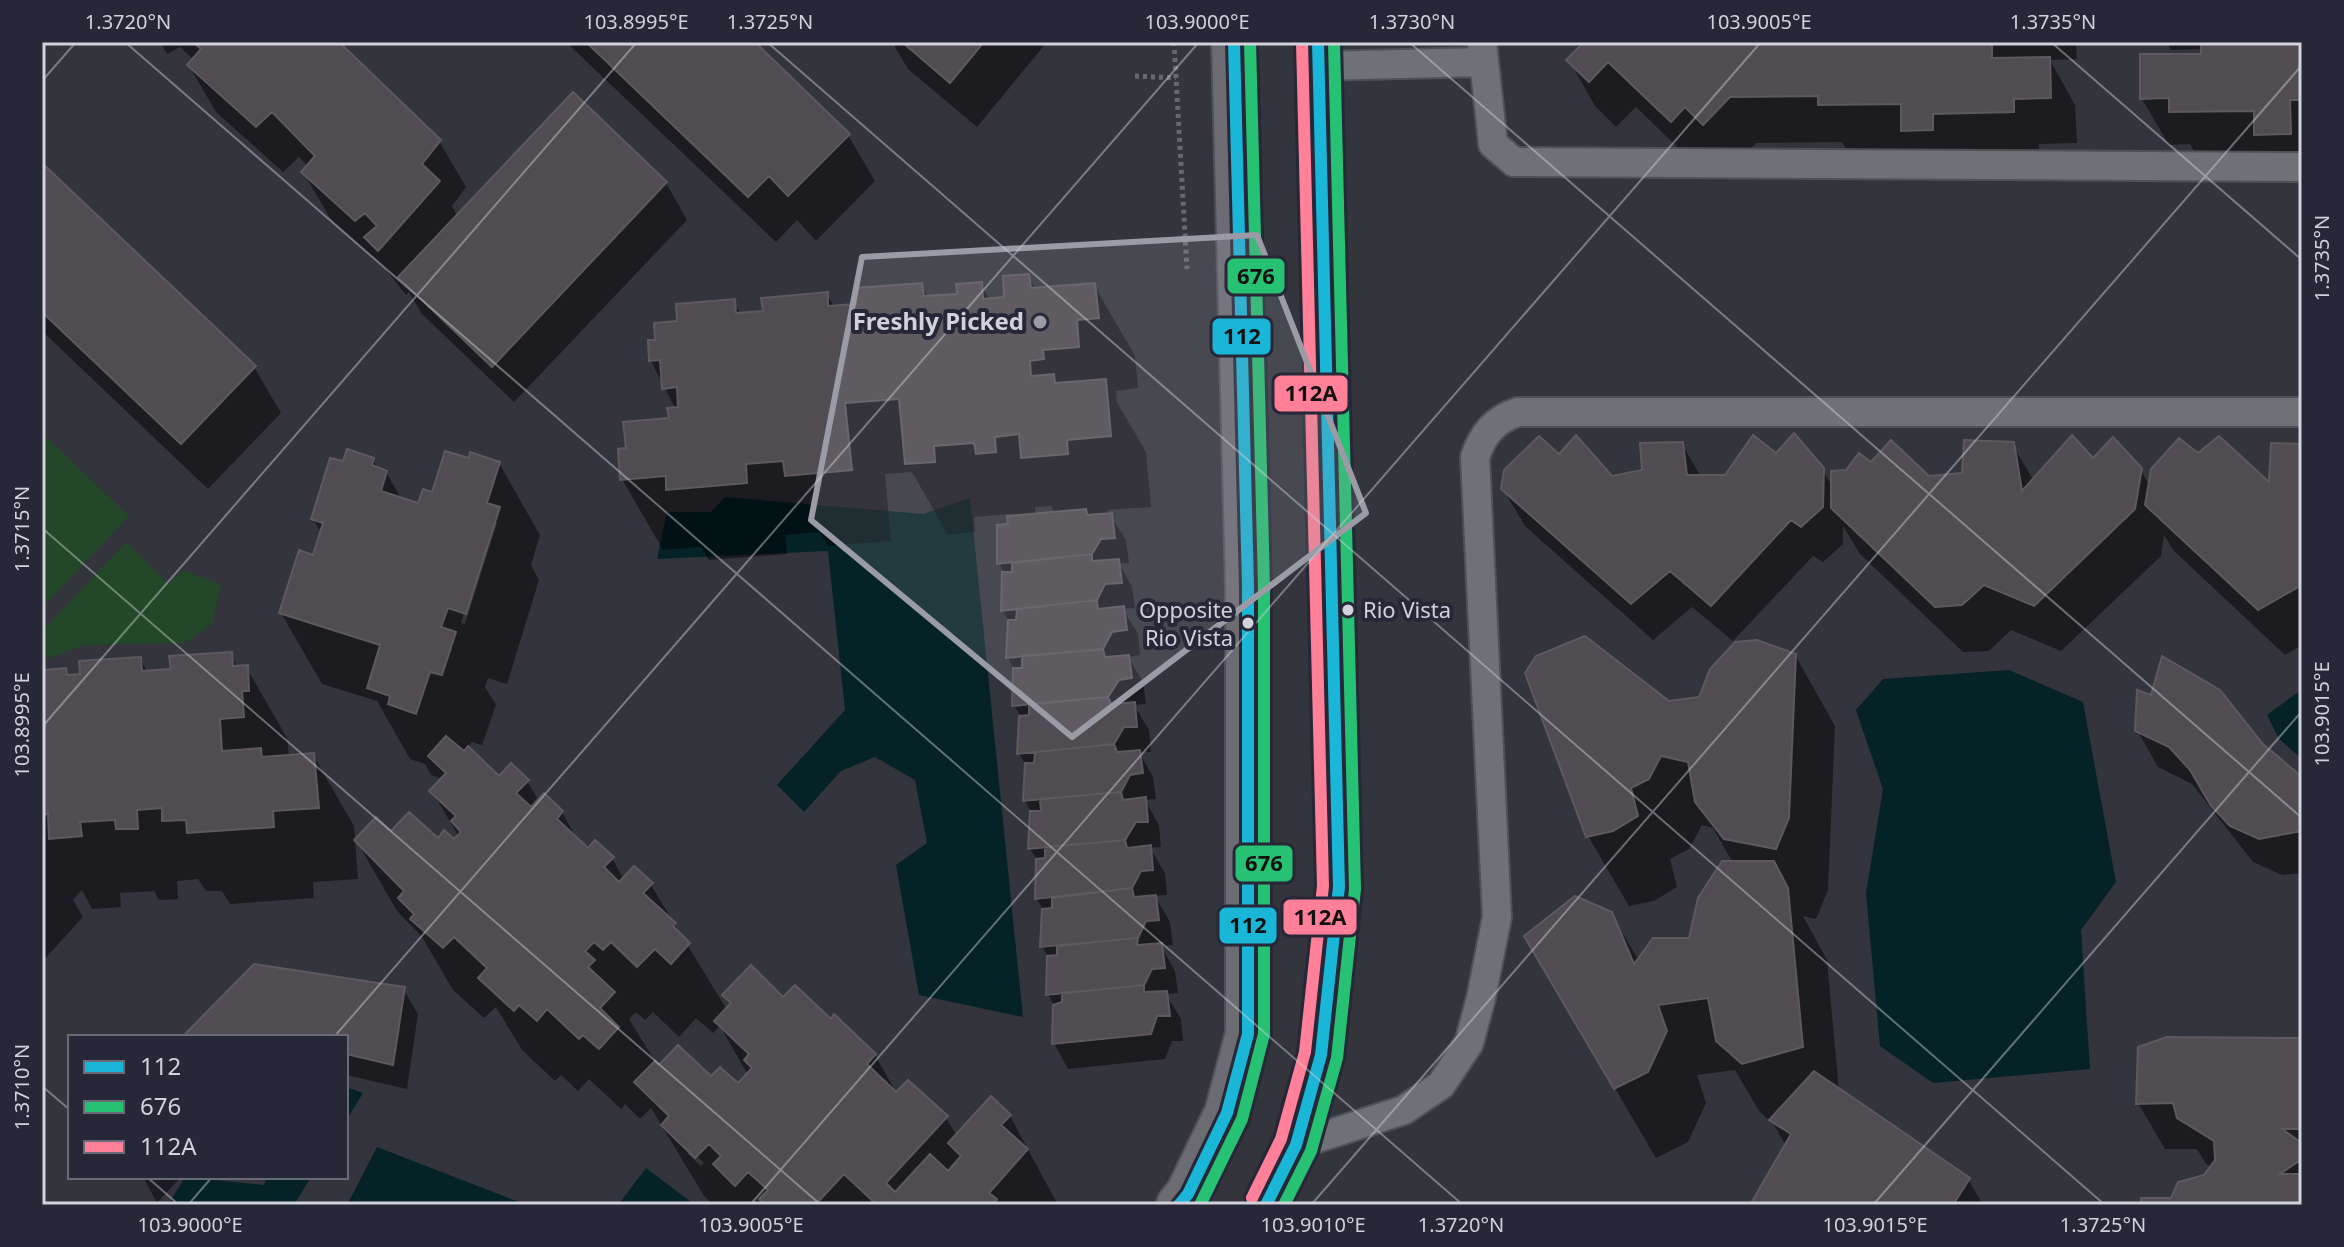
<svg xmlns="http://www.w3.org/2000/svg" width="2344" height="1247" viewBox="0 0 2344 1247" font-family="'Noto Sans',sans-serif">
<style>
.green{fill:#234829}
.water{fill:#052326}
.shadow{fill:#0007;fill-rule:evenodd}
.building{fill:#504c51;stroke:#5d595f;stroke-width:2}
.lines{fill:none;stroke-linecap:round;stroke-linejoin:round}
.lane-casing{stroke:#505058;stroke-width:32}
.secondary-casing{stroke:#505058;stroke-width:48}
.path{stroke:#68696f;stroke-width:5;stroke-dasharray:4 4;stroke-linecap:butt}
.lane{stroke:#707077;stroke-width:28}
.secondary{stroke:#6d6b72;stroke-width:44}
.bus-1-casing{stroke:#262737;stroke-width:18}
.bus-2-casing{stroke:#262737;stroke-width:18}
.bus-3-casing{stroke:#262737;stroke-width:18}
.bus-1{stroke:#1ab6d8;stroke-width:12}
.bus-2{stroke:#26c172;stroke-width:12}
.bus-3{stroke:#ff8098;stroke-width:12}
.marked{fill:#9a9ba4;fill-opacity:0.2;stroke:#9a9ba4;stroke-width:6;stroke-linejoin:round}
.ticks{fill:none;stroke:#d1d2dc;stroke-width:2;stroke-opacity:0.45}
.poi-dot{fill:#9a9ba4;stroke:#262737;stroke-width:3}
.bus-dot{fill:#d1d2dc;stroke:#262737;stroke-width:3}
.labels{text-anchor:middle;stroke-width:8;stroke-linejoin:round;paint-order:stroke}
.bus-label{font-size:22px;fill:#d1d2dc;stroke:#262737;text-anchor:end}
.poi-label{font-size:24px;font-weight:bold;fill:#d1d2dc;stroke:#262737;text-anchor:end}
.line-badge{stroke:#262737;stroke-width:3}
.pale-badge-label{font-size:22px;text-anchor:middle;font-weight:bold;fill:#111}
.neatline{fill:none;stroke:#d1d2dc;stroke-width:3}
.ticks-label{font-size:20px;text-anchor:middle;fill:#d1d2dc}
</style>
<rect width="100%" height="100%" fill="#34343d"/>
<path class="green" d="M42 433 129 516 42 608Z
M126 542 168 584 183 570 221 585 212 624 184 643 84 645 46 659 42 654V632Z"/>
<path class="water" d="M725 497 923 514 970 498 1023 1017 919 995 896 865 927 843 915 780 875 757 841 771 804 812 777 785 845 710 828 551 657 559 667 512H711Z
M2009 670 2083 702 2116 882 2081 930 2090 1069 1933 1083 1880 1046 1866 893 1883 789 1856 710 1883 679Z
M2297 693 2302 695V759L2279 739 2267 715Z
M346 1087 363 1093 346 1121Z
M377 1147 527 1205H347Z
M646 1168 695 1205H618Z
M185 1177 264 1185 267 1177H311L294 1205H168Z"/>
<path class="shadow" d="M160 42H336L439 141 466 187 452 206 458 217 666 183 687 220 514 402 422 314 409 292 406 295 383 266 330 218 303 172 308 166 299 157 283 172 216 112 189 66 194 60 180 47 167 54Z
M566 42H752L848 135 875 181 816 241 797 220 776 242Z
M892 42H1047L977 127 908 69Z
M1573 42H2076L2077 59 2050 60 2075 105 2077 143 2039 144V158L1930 176 1915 149 1847 150 1842 142 1756 143 1731 169 1698 167 1636 107 1616 127 1595 106 1569 60 1580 49Z
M2167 42H2302V180L2198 158 2190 144 2169 145 2142 99 2203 56V49L2171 50Z
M42 166 254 367 281 413 208 489 42 331Z
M1028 276 1036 290 1094 285 1135 356 1138 388 1116 391 1117 402 1146 452 1151 507 1107 510 1126 540 1129 563H1119L1132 587 1135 608 1123 609 1138 634 1140 655 1128 657 1143 682 1146 704 1134 705 1149 730 1151 752H1139L1153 777 1156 799 1145 800 1159 825 1161 847 1150 848 1165 873 1167 895 1155 896 1170 922 1173 945 1161 946 1175 971 1178 993 1166 994 1181 1019 1183 1041H1172L1165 1059 1068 1069 1054 1043 1055 1007 1048 994 1049 958 1042 946 1044 911 1037 899 1038 861 1030 849 1032 813 1025 801 1026 766 1019 753 1021 717 1014 705 1015 670 1008 658 1009 622 1003 611 1004 573 999 563 1010 526 1009 514 974 517 975 532 948 535 912 472 885 474 891 541 828 546 820 532 785 535 787 554 709 560 701 547 663 550 622 479 628 450 671 420 676 410 651 361 650 342 657 341 679 322 734 302 741 315 765 313 827 294 834 307 859 306 921 285 929 298 960 296 980 284 990 300 1006 299ZM1051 506 1056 514 1036 516 1035 507Z
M1682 444 1701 477H1726L1777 455 1822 469 1833 488 1847 472 1871 465 1928 478 1964 475 2012 444 2034 481 2093 461 2140 469 2150 486 2198 456 2271 486 2302 446V645L2285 655 2174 551 2164 535 2161 556 2061 651 2011 630 1989 651 1963 652 1860 554 1843 526V544L1823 562 1813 556 1733 641 1692 607 1653 640 1525 526 1503 489 1559 457 1611 478 1644 472Z
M373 460 379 470 386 472 402 500 420 506 470 460 499 463 540 535 531 565 539 580 507 684 488 678 485 687 496 705 482 745 471 742 468 749 500 779 527 781 539 801 562 812 579 843 588 851 612 858 624 880 651 885 727 1010 731 1006 725 995 783 1000 831 1022 875 1055 897 1094 946 1118 957 1136 1010 1116 1058 1205H714L704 1196 651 1108 640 1119 625 1104 621 1109 589 1079 578 1091 561 1075 555 1081 522 1050 496 1007 484 1018 453 990 422 937 397 911 356 840 391 834 455 842 459 837 432 791 443 779 431 775 425 764 410 759 377 701 322 684 281 613 314 557 322 534 313 519 345 464ZM492 523H497L465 624 461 623ZM636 1012 645 1020 653 1012 679 1037 696 1018 713 1033 720 1026 748 1075 738 1086 659 1068 629 1019ZM688 1148 704 1163 701 1166 688 1154Z
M230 654 238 668 246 667 287 738 289 757 313 755 354 826 358 879 313 882 314 898 230 904 222 891H206L198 879 177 881 178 899 159 900 154 891 120 893 121 907 92 909 82 890 73 900 83 917 42 962V681L65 670 69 677 140 659 148 673 173 671Z
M1795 655 1835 726 1828 890 1816 919 1803 916 1827 960 1839 1091 1968 1179 1983 1205H1752L1786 1146 1774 1125 1759 1111 1735 1070 1697 1075 1706 1103 1688 1142 1656 1158 1567 1007 1611 913 1639 961 1690 940 1733 863 1713 828 1702 825 1689 849 1670 859 1677 887 1654 901 1629 906 1588 836 1668 703 1701 699Z
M2152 698 2262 746 2302 780V873L2282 875 2253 862 2192 784 2158 767 2137 730Z
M403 989 418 1014 407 1089 346 1075V1037H185Z
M2302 1040V1205H2143L2173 1200 2212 1167 2206 1164 2197 1149H2165L2138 1103Z
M143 1177H181L157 1203Z"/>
<path class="building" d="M193 42H339L441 140 422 164 440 181 378 251 364 237 377 226 365 213 355 221 301 172 315 156 272 112 256 127 187 65 201 49Z
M586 42H755L850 134 788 196 769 176 748 197Z
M902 42H984L950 83Z
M1584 42H1992V58L2050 57 2051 98 2014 99V112L1933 114V130L1901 131V104L1818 105V96L1730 97 1703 125 1685 107 1671 122 1608 62 1589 82 1566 60Z
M2201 42H2302V100H2290L2291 134 2254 135V111L2169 112V98L2140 99V54H2201Z
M573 92 667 182 492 367 398 277Z
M42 163 256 366 181 444 42 312Z
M1029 274 1031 288 1095 283 1099 318 1077 320 1079 347 1043 350 1044 359 1030 361 1031 376 1054 374 1055 383 1106 379 1111 436 1067 440 1068 454 1021 458 1019 434 995 437 996 452 976 454 974 443 934 446 935 462 905 464 899 399 845 403 852 470 785 476 783 461 746 464 747 483 666 490V476L620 480 618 449 626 448 623 422 669 418 667 408 678 407 677 387 662 389 660 360 649 361 648 340H655L654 323 677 321 676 304 735 299 736 313 763 311 761 298 828 292V306L857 304 856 288 922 283 924 296 957 294 956 284 982 282 983 299 1004 297 1003 276Z
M1794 433 1824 468 1823 507 1801 527 1791 520 1711 606 1670 571 1631 604 1501 489 1504 470 1539 436 1559 454 1576 435 1612 476 1642 470 1640 443 1683 442 1687 475H1725L1753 435 1776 453Z
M2072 435 2093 458 2113 437 2142 468 2135 509 2034 606 1984 585 1962 605 1935 607 1831 508V471L1846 470 1859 453 1871 462 1891 440 1929 476 1962 473 1964 440 2014 442 2022 491Z
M2219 436 2269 482 2271 443 2302 444V585L2258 610 2145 505 2151 469 2179 438 2198 453Z
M347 449 374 458 372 465 387 471 381 491 418 503 423 489 432 492 445 451 469 458 470 452 500 462 487 503 500 507 466 614 448 608 441 627 456 632 442 675 430 672 416 714 388 704 390 696 367 688 380 645 279 613 299 550 313 555 323 523 311 519 330 458 343 461Z
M1086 509 1087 515 1112 513 1115 538 1101 539 1092 554 997 564V525L1008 524 1007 516Z
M1092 554V561L1119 559 1122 583 1105 584 1097 600 1001 611 1002 572H1012V563Z
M1097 600 1098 609 1124 606 1127 630 1112 632 1103 649 1006 658 1008 620H1016L1017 609Z
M1585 636 1669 701 1699 697 1710 669 1735 642 1757 640 1796 654 1789 818 1776 849 1724 839 1695 802 1688 762 1661 756 1649 779 1631 788 1638 816 1613 831 1586 837 1525 673 1536 656Z
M1103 649 1105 657 1129 655 1132 678 1119 680 1108 697 1012 706 1013 668H1022V656Z
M232 652 233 666 248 665 249 691H242L244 717 220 719 222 751 261 748 262 757 314 753 319 808 273 811 274 827 187 833 186 820 162 821V808L137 810 138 829H116L115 820 80 822 82 836 49 839 48 812 42 818 44 670 66 668 67 675 80 674 79 661 141 657 142 671 171 669 169 656Z
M2162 656 2220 690 2263 744 2302 777V831L2259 839 2230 826 2211 806 2190 770 2169 747 2135 731 2137 690 2151 695Z
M1108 697 1111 704 1135 702 1137 727H1124L1114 744 1017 754 1019 716 1029 715V704Z
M446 736 464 751 468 746 499 776 511 763 529 780 516 793 531 807 544 793 563 811 557 819 588 848 595 840 614 857 604 867 619 882 634 866 653 883 643 893 676 923 673 926 690 943 671 964 655 949 637 967 611 942 603 950 594 942 585 951 595 960 588 967 615 992 600 1008 619 1027 599 1049 583 1035 579 1039 547 1009 537 1021 519 1005 514 1011 478 978 487 968 454 937 443 948 410 919 414 914 398 898 404 891 354 840 376 817 391 831 409 812 438 838 444 830 454 839 461 832 451 821 456 816 429 791 446 773 428 756Z
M1114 744 1117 752 1140 750 1143 773 1130 775 1121 792 1023 801 1025 763H1034L1035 752Z
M1121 792 1123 800 1146 797 1148 822H1136L1125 840 1028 849 1030 811H1041L1040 799Z
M1125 840 1127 848 1151 845 1153 870 1141 871 1132 888 1035 899 1036 859 1045 858V847Z
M1722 861H1774L1788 888 1803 1047 1742 1064 1716 1041 1708 998 1658 1005 1667 1031 1648 1072 1614 1089 1524 936 1575 896 1612 912 1634 964 1653 938H1689L1698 898Z
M1132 888 1134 897 1156 895 1159 920 1146 921 1138 938 1040 947 1042 909 1052 908V898Z
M1138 938 1137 945 1162 943 1165 968 1152 969 1144 985 1046 995 1047 956 1057 955V946Z
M254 964 405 987 393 1065 346 1054V1037H182Z
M751 965 783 997 795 985 831 1019 834 1014 876 1054 867 1064 896 1092 908 1080 948 1116 886 1183 895 1192 930 1154 948 1171 961 1156 948 1143 991 1096 1011 1115 1001 1125 1028 1149 989 1193 997 1199 995 1205H877L844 1174 815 1205H765L759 1199 768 1190 748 1172 735 1186 713 1164 721 1156 709 1144 695 1158 661 1125 669 1116 634 1082 655 1061 659 1065 678 1045 711 1076 720 1067 738 1083 752 1068 744 1060 749 1054 714 1021 731 1003 722 995Z
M1144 985V992L1167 991 1170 1016H1157L1151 1034 1052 1044 1053 1005 1062 1002V993Z
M2167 1037 2302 1038V1129H2282L2299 1141 2302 1159 2280 1174H2302V1205H2141V1198H2171L2178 1182 2204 1175 2215 1160 2214 1141 2177 1118 2173 1103 2136 1104 2138 1047Z
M1814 1071 1970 1178 1953 1205H1750L1791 1134 1769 1120Z"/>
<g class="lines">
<g class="lane-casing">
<path id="lane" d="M1482 42 1493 144 1514 162 2302 167
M1319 66 1484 62
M1296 1145 1404 1110 1441 1085 1469 1043 1481 998 1497 917 1475 457C1483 434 1494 420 1518 412H2302"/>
</g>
<g class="secondary-casing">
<path id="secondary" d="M1179 1205 1188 1194 1227 1113 1248 1034V586L1234 42
M1266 1205 1296 1145 1321 1055 1339 887 1318 42"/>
</g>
<path class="path" d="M1174 42 1187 269
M1135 76 1176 78"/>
<use href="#lane" class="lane"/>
<use href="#secondary" class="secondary"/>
<g class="bus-1-casing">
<path id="bus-1" d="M1179 1205 1188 1194 1227 1113 1248 1034V586L1234 42
M1266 1205 1296 1145 1321 1055 1339 887 1318 42"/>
</g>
<g class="bus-2-casing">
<path id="bus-2" d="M1200 1205 1242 1119 1264 1034V586L1250 42
M1284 1205 1311 1151 1337 1058 1355 889 1334 42"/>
</g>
<g class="bus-3-casing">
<path id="bus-3" d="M1252 1198 1281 1139 1305 1052 1323 886 1302 42"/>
</g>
<use href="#bus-1" class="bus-1"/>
<use href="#bus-2" class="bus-2"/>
<use href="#bus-3" class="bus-3"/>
</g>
<path class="marked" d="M1257 235 1366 513 1072 737 811 520 862 257Z"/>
<path class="ticks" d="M125 42 1463 1205M767 42 2105 1205M1409 42 2302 818M2051 42 2302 260M42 81 76 42M42 528 821 1205M42 727 637 42M334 1037 1199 42M42 1086 70 1110M147 1177 179 1205M188 1205 212 1177M750 1205 1761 42M1311 1205 2302 65M1873 1205 2302 711"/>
<circle class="poi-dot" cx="1040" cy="322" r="8"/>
<g class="bus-dot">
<circle cx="1348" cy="610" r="7"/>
<circle cx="1248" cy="623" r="7"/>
</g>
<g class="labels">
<g class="bus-label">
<text x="1233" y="618">Opposite<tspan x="1233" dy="28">Rio Vista</tspan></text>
<text x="1363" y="618" text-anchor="start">Rio Vista</text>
</g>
<g class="poi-label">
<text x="1024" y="330">Freshly Picked</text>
</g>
</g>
<g class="line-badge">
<rect x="1226" y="257" width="60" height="38" rx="8" fill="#26c172"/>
<rect x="1211" y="317" width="61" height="39" rx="8" fill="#1ab6d8"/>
<rect x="1273" y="374" width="76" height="39" rx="8" fill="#ff8098"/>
<rect x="1234" y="844" width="60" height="39" rx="8" fill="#26c172"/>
<rect x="1282" y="898" width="76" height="38" rx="8" fill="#ff8098"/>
<rect x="1218" y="906" width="60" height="39" rx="8" fill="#1ab6d8"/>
</g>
<g class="pale-badge-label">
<text x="1256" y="284">676</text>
<text x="1242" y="344">112</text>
<text x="1311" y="401">112A</text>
<text x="1264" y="871">676</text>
<text x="1320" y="925">112A</text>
<text x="1248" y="933">112</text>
</g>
<rect width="2344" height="1247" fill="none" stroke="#262737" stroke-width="88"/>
<rect x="68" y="1035" width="280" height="144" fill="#262737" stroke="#6a6b79" stroke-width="2"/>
<rect x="84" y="1061" width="40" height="12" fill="#1ab6d8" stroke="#6a6b79" stroke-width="2"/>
<text x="140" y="1075" font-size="24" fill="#d1d2dc">112</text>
<rect x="84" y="1101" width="40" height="12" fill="#26c172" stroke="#6a6b79" stroke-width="2"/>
<text x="140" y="1115" font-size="24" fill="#d1d2dc">676</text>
<rect x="84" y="1141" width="40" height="12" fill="#ff8098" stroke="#6a6b79" stroke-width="2"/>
<text x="140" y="1155" font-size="24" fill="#d1d2dc">112A</text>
<rect x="44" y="44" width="2256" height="1159" class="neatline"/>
<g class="ticks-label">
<text x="128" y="29">1.3720°N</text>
<text x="636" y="29">103.8995°E</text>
<text x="770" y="29">1.3725°N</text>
<text x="1197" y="29">103.9000°E</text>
<text x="1412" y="29">1.3730°N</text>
<text x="1759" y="29">103.9005°E</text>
<text x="2053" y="29">1.3735°N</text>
<text transform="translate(2322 258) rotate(-90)" y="7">1.3735°N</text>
<text transform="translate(22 529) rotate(-90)" y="7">1.3715°N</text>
<text transform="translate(2322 714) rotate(-90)" y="7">103.9015°E</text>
<text transform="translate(22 725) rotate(-90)" y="7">103.8995°E</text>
<text transform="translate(22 1087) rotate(-90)" y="7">1.3710°N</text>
<text x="190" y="1232">103.9000°E</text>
<text x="751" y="1232">103.9005°E</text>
<text x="1313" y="1232">103.9010°E</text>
<text x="1461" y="1232">1.3720°N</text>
<text x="1875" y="1232">103.9015°E</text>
<text x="2103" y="1232">1.3725°N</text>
</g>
</svg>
